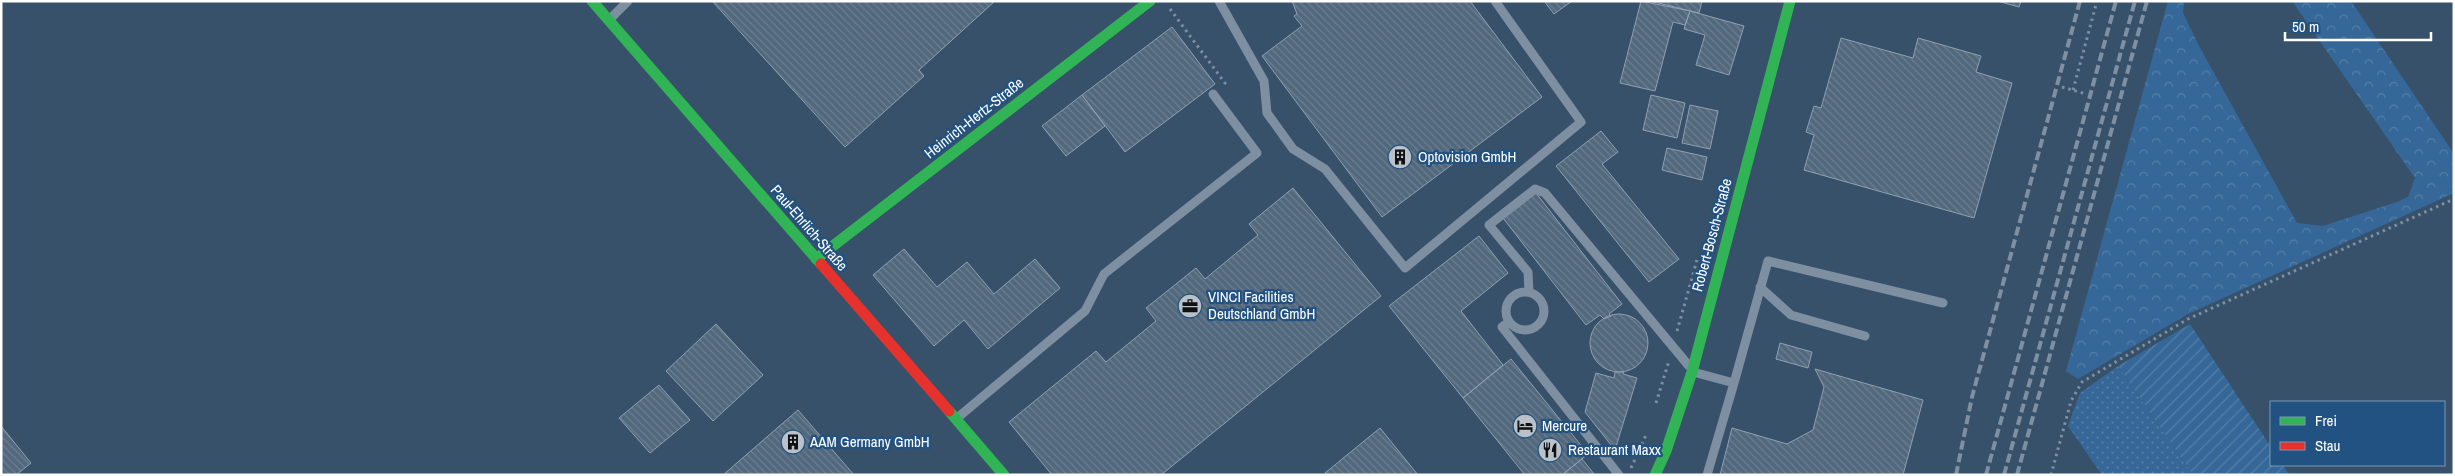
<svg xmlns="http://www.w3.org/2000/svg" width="2455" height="476" viewBox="0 0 2455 476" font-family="'Archivo Narrow',sans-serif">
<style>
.grass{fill:url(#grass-dots)}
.forest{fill:url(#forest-crowns)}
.garden{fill:url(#garden-furrows)}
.building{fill:url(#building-back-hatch);stroke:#90a0b0}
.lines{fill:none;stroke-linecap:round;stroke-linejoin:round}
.path{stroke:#7d8fa1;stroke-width:3;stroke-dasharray:2.5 4;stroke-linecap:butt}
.lane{stroke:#7d8fa1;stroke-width:9}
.fast{stroke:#30b455;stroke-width:11}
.jam{stroke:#e5322d;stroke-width:11}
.rail{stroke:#7e90a1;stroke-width:4;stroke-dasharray:9 4;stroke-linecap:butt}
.labels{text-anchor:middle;stroke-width:4.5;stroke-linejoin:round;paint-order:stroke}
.street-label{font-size:15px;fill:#fff;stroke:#215281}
.poi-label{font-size:15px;fill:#fff;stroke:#215281;text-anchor:start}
</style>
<defs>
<pattern id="grass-dots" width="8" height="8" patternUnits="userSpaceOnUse" patternTransform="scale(1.25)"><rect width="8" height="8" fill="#356898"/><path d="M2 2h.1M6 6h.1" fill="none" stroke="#537fa7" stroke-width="1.8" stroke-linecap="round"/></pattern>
<pattern id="forest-crowns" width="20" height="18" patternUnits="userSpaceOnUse" patternTransform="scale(1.25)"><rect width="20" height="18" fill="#356898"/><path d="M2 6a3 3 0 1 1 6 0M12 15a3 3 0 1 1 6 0" fill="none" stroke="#537fa7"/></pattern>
<pattern id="garden-furrows" width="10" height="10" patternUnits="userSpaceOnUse" patternTransform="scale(1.25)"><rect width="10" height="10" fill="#356898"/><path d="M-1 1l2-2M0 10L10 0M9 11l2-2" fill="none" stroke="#537fa7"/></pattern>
<pattern id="building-back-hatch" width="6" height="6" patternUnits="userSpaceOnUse" patternTransform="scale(1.25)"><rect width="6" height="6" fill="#52687d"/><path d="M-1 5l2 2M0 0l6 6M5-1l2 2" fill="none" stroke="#6c7f90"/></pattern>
</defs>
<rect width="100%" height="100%" fill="#37516b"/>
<path class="grass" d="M2118 366 2193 475H2102L2068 426 2080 393Z"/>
<path class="forest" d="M2168 1H2184L2183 13 2199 46 2297 223 2323 226 2397 202 2408 197 2415 178 2292 1H2351L2454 154V193L2188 314 2078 379 2066 371Z"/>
<path class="garden" d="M2190 324 2271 447V465H2283L2289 475H2193L2118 366Z"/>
<path class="building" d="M712 1H995L919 70 924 76 845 147Z
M1292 1H1470L1542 97 1382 217 1262 56 1302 26 1294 16 1297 14Z
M1544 1H1572L1554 14Z
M1641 1 1690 11 1685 25 1673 22 1655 91 1620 83Z
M1650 1H1702L1699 13Z
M1997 1H2021L2019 7Z
M1690 11 1744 26 1729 75 1696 65 1705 35 1684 29Z
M1172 27 1215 84 1125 152 1082 95Z
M1841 38 1913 58 1918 38 1981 56 1976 72 2012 83 1974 218 1804 170 1814 135 1806 132 1814 106 1821 108Z
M1082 95 1105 126 1066 156 1042 126Z
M1651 95 1685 103 1677 138 1643 130Z
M1690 105 1718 111 1710 149 1682 143Z
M1601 131 1618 152 1602 164 1679 259 1649 282 1556 166Z
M1667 148 1707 157 1702 180 1662 170Z
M1293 188 1381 296 1161 475H1052L1009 422 1096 351 1106 362 1156 321 1146 308 1196 268 1205 279 1258 235 1249 224Z
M1536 193 1622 304 1609 314 1611 316 1604 319 1600 315 1586 325 1503 218Z
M1479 236 1508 273 1461 311 1503 365 1463 398 1389 306Z
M904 249 937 287 967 262 994 294 1035 259 1060 288 988 349 964 320 934 346 873 275Z
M1590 343a29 29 0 1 1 58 0a29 29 0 1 1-58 0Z
M716 324 763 375 713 421 666 371Z
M1780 343 1812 352 1808 368 1776 359Z
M1511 359 1588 454 1562 475H1525L1463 398Z
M1815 369 1923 400 1903 475H1720L1732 428 1787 444 1813 430 1824 387Z
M1615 372H1624L1623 374 1637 378 1615 450 1585 412 1596 373 1614 378Z
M659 385 690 420 650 453 619 418Z
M798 410 854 475H723Z
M1 426 31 463 16 475H1Z
M1380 428 1418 475H1326L1325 473Z
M1582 459 1595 475H1562Z"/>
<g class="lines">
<path class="path" d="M1170 9 1225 83 1223 86
M2062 87 2086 94
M2073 90 2097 1
M1677 331 1697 260
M1656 403 1669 361
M1631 468 1646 435
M2051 475 2071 401 2082 382 2188 319 2454 199"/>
<path class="lane" d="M1219 1 1264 81 1267 113 1293 149 1325 169 1405 268 1581 122 1495 1
M610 19 628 1
M1760 287 1791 315 1865 336
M1506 311a19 19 0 1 1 38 0a19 19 0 1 1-38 0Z
M1529 292 1528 272 1489 225 1535 189 1545 193 1689 366
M1509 322 1502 327 1619 475
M1693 372 1734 383 1707 475
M1734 383 1768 261 1943 303
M956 419 1085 311 1104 274 1257 153 1213 94"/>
<path class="fast" d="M592 1 821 264
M816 259 1150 1
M949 411 1004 475
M1655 475 1666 451 1692 372 1790 1"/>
<path class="jam" d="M821 264 949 411"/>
<path class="rail" d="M1956 475 1972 397 2080 1
M1986 475 2116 1
M2004 475 2135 1
M2017 475 2147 1"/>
</g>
<defs>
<g id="building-disc" transform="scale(1.25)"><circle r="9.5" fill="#b9c2cb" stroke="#215281"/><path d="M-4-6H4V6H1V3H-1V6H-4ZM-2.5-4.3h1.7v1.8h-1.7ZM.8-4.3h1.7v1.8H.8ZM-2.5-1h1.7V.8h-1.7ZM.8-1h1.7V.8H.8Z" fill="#111"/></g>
<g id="office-disc" transform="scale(1.25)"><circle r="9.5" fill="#b9c2cb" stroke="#215281"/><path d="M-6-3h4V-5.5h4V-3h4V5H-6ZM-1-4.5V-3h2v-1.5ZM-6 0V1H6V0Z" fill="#111"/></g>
<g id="hotel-disc" transform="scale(1.25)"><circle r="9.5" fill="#b9c2cb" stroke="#215281"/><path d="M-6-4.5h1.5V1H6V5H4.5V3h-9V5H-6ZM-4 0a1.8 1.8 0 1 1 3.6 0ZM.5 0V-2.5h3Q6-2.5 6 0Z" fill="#111"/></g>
<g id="restaurant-disc" transform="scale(1.25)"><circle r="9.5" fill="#b9c2cb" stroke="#215281"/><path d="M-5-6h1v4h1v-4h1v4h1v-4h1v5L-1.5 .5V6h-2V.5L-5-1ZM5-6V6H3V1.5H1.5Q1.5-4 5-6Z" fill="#111"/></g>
</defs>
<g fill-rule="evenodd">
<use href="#building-disc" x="1400" y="157"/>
<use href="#office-disc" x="1190" y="306"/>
<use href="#hotel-disc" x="1525" y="426"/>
<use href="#building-disc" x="793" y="442"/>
<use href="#restaurant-disc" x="1550" y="450"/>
</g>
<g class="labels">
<g class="street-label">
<text transform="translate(974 118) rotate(-38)" y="5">Heinrich-Hertz-Straße</text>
<text transform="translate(809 228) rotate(49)" y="5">Paul-Ehrlich-Straße</text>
<text transform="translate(1712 235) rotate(-75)" y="5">Robert-Bosch-Straße</text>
</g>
<g class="poi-label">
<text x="1418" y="162">Optovision GmbH</text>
<text x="1208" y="302">VINCI Facilities<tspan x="1208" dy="17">Deutschland GmbH</tspan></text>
<text x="1542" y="431">Mercure</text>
<text x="810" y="447">AAM Germany GmbH</text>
<text x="1568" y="455">Restaurant Maxx</text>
</g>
</g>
<rect width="2455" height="476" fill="none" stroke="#ffffff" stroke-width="5"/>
<rect x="2270" y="401" width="175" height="65" fill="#215281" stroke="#7a97b3"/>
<rect x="2280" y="417" width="25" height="8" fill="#30b455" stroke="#7a97b3"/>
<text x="2315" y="426" font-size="15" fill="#ffffff">Frei</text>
<rect x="2280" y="442" width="25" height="8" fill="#e5322d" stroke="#7a97b3"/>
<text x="2315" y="451" font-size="15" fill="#ffffff">Stau</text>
<path d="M2285 32v8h146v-8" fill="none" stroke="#ffffff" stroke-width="2.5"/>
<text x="2292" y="32" font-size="15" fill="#ffffff" stroke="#215281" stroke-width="4" paint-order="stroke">50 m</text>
</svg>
